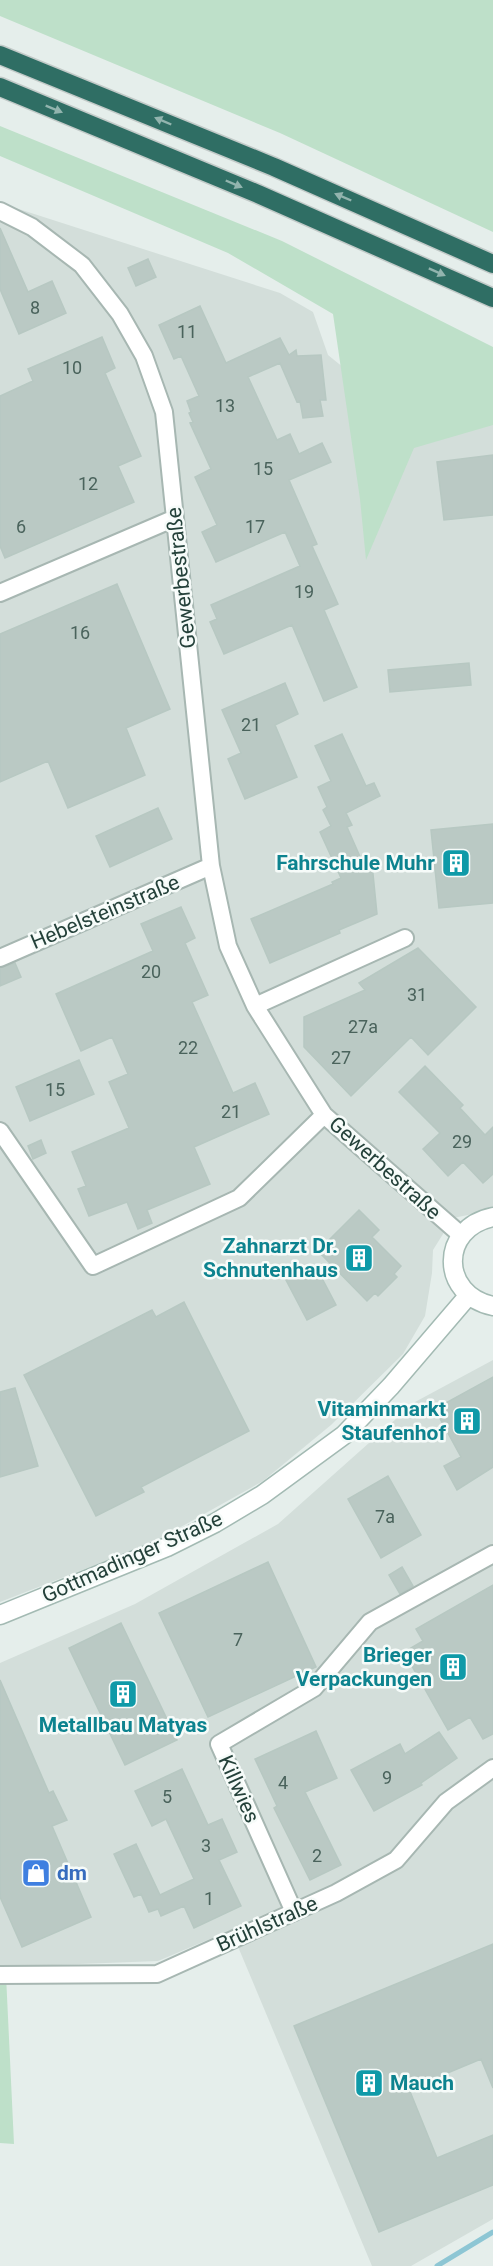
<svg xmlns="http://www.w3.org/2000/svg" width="493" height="2266" viewBox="0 0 493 2266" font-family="Roboto,sans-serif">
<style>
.built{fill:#d3deda}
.green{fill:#bee0c9}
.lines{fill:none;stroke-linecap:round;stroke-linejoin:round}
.stream{stroke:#8dc6d4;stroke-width:5}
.building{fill:#bac9c4;stroke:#b7c8c2;stroke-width:1.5}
.minor-casing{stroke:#a7b7b2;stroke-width:20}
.secondary-casing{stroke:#a3bab3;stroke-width:21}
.motorway-casing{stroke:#c2cac8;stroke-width:21}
.minor{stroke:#fff;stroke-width:16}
.secondary{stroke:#fff;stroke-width:18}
.motorway{stroke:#2f6e64;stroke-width:18}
.oneway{fill:#92b4ae}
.labels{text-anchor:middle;stroke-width:5;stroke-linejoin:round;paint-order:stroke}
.number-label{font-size:18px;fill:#4a635c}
.street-label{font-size:21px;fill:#24413a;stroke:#f6fbf9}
.culture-label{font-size:21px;font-weight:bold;fill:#0d838f;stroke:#f6fbf9;text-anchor:end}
.shop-label{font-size:21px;font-weight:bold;fill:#366cbe;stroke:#f6fbf9;text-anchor:start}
</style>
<rect width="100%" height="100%" fill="#e5eeeb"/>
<path class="built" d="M0 203 280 293 313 312 328 355 408 420 493 413V1210L453 1218 433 1250 432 1273 425 1316 403 1354 331 1425 263 1481 154 1542 0 1602Z
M493 1360V2219L411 2266H372L231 1930 158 1961 0 1967V1663L135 1604 278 1524 415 1402Z"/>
<path class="green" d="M0 0H493V232L280 133 0 16Z
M0 126 282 241 493 347V425L414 448 366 560 360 499 333 314 228 253 0 156Z
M0 1975H6L14 2144 0 2143Z"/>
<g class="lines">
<path class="stream" d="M437 2266 493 2232"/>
</g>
<path class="building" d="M0 228 28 292 52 281 66 313 19 334 0 289Z
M148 259 156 277 136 286 128 268Z
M200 306 226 363 280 338 289 355 296 350 297 356 321 355 326 400H320L323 416 303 418 300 401 297 402 280 363 248 377 277 440 290 434 299 454 322 443 331 462 289 480 317 544 312 546 338 604 324 610 357 687 324 701 292 625 224 654 210 622 217 619 211 605 300 566 285 532 216 562 202 532 217 525 195 477 211 469 190 423 193 422 189 413 191 412 187 401 199 396 181 356 174 359 159 325Z
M102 337 115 368 105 373 141 456 118 466 134 502 5 558 0 546V396L33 381 28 369Z
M493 455V515L444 520 437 462Z
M117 584 170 709 126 728 145 775 68 808 48 761 0 782V634Z
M469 663 471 685 390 692 388 670Z
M285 683 298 714 275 725 297 777 245 799 228 759 241 753 222 710Z
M342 734 366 786 374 783 380 796 346 813 352 825 347 827 365 868 372 864 377 914 339 930 340 933 270 963 251 919 333 884 332 882 341 878 320 832 331 826 323 810 327 807 318 787 331 781 315 746Z
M158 808 172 839 110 867 96 836Z
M493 824V903L439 908 431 830Z
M181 907 195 938 185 943 208 995 192 1002 233 1093 255 1083 269 1114 194 1147 210 1184 147 1210 152 1223 138 1229 127 1202 89 1216 78 1189 86 1186 72 1152 129 1128 109 1082 128 1074 112 1037 81 1051 56 994 153 951 141 924Z
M418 948 476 1007 428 1055 411 1037 351 1096 304 1047V1017L365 990 359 983Z
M15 963 21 977 0 986V968Z
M79 1060 94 1094 30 1121 16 1087Z
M425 1066 463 1105 460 1108 485 1135 493 1127V1174L483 1183 463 1162 448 1176 423 1149 440 1133 399 1092Z
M41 1140 46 1153 33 1159 28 1146Z
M359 1210 379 1230 372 1237 401 1266 394 1274 397 1277 378 1296 375 1293 367 1301 318 1251Z
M315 1265 336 1305 307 1320 286 1280Z
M184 1302 249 1431 141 1487 144 1492 96 1516 24 1375 152 1310 156 1317Z
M493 1377V1467L457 1490 444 1466 461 1457 437 1413 444 1409 442 1405Z
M15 1388 38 1466 0 1477V1392Z
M388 1476 421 1535 381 1558 348 1499Z
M268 1562 316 1667 208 1717 159 1613Z
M402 1567 413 1586 400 1594 389 1575Z
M493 1585V1734L483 1739 470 1717 448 1730 404 1652 423 1641 416 1629Z
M121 1623 177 1740 125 1765 69 1648Z
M0 1680 49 1793 53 1791 67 1820 52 1826 91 1917 22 1947 0 1897Z
M316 1731 337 1778 305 1792 341 1865 310 1880 274 1808 277 1806 255 1759Z
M439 1732 457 1758 421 1783 422 1785 374 1811 351 1770 400 1744 405 1754Z
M182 1769 208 1825 222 1819 237 1852 219 1860 241 1906 194 1928 184 1906 161 1916 158 1909 149 1912 141 1894 134 1897 114 1854 136 1844 160 1895 194 1879 166 1819 152 1826 135 1791Z
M493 1944V2088L481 2059 409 2089 437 2158 493 2135V2185L379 2232 294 2026Z"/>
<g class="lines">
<g class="minor-casing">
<path id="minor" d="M0 211 32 227 82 265 120 314 144 356 164 412 211 866 228 946 255 1006 324 1115 461 1235
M0 593 175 518
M0 958 211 866
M255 1006 405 938
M0 1131 93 1266 239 1198 324 1115
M294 1912 219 1744 314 1688 370 1622 493 1554
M0 1975 157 1974 336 1893 396 1860 446 1802 493 1768"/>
</g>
<g class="secondary-casing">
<path id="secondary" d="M493 1217C439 1228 440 1295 493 1306
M0 1615 167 1547 215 1523 262 1495 344 1435 391 1386 468 1296"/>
</g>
<g class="motorway-casing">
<path id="motorway" d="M0 55 274 167 493 264
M0 87 258 194 493 298"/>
</g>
<use href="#minor" class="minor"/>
<use href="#secondary" class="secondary"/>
<use href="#motorway" class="motorway"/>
</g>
<defs><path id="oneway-solid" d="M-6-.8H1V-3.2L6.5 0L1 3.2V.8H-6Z" transform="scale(1.5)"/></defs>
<g class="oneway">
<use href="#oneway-solid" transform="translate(54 109) rotate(22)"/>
<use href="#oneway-solid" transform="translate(163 121) rotate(-157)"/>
<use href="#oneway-solid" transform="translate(234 184) rotate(23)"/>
<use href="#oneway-solid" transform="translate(343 197) rotate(-157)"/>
<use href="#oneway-solid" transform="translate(437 272) rotate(24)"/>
</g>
<defs>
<g id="building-square" transform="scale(1.5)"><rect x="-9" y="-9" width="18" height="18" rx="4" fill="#0f9aa8" stroke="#f6fbf9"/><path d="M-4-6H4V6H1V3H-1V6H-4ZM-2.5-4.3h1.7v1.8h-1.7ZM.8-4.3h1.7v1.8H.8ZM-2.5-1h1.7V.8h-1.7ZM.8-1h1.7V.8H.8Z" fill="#fff"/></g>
<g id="shop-square" transform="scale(1.5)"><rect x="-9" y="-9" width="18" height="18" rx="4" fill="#3f7fe0" stroke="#f6fbf9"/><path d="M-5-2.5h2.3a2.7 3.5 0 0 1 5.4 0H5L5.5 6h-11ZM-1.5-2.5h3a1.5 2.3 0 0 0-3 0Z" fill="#fff"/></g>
</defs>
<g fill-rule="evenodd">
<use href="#building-square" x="456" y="863"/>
<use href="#building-square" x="359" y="1258"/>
<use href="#building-square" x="467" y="1421"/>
<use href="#building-square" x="453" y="1667"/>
<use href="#building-square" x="123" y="1694"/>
<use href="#shop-square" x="36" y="1873"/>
<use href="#building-square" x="369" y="2083"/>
</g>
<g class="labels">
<g class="number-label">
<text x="35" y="314">8</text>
<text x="187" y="338">11</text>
<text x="72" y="374">10</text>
<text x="225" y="412">13</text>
<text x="263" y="475">15</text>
<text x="88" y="490">12</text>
<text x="21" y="533">6</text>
<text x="255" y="533">17</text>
<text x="304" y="598">19</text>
<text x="80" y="639">16</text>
<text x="251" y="731">21</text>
<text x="151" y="978">20</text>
<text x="417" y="1001">31</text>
<text x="363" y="1033">27a</text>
<text x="188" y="1054">22</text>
<text x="341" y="1064">27</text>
<text x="55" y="1096">15</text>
<text x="231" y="1118">21</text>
<text x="462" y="1148">29</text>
<text x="385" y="1523">7a</text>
<text x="238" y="1646">7</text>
<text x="387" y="1784">9</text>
<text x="283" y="1789">4</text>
<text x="167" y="1803">5</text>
<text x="206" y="1852">3</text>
<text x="317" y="1862">2</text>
<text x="209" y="1905">1</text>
</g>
<g class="street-label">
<text transform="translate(181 578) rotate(-96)" y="7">Gewerbestraße</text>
<text transform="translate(105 912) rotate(-23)" y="7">Hebelsteinstraße</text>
<text transform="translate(385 1168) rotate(42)" y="7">Gewerbestraße</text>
<text transform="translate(132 1557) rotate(-24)" y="7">Gottmadinger Straße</text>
<text transform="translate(239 1789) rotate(66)" y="7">Killwies</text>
<text transform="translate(267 1924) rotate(-24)" y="7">Brühlstraße</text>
</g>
<g class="culture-label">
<text x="435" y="870">Fahrschule Muhr</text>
<text x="338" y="1253">Zahnarzt Dr.<tspan x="338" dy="24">Schnutenhaus</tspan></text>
<text x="446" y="1416">Vitaminmarkt<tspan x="446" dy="24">Staufenhof</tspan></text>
<text x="432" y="1662">Brieger<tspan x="432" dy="24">Verpackungen</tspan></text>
<text x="123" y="1732" text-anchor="middle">Metallbau Matyas</text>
<text x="390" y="2090" text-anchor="start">Mauch</text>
</g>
<g class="shop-label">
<text x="57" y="1880">dm</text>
</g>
</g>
</svg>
